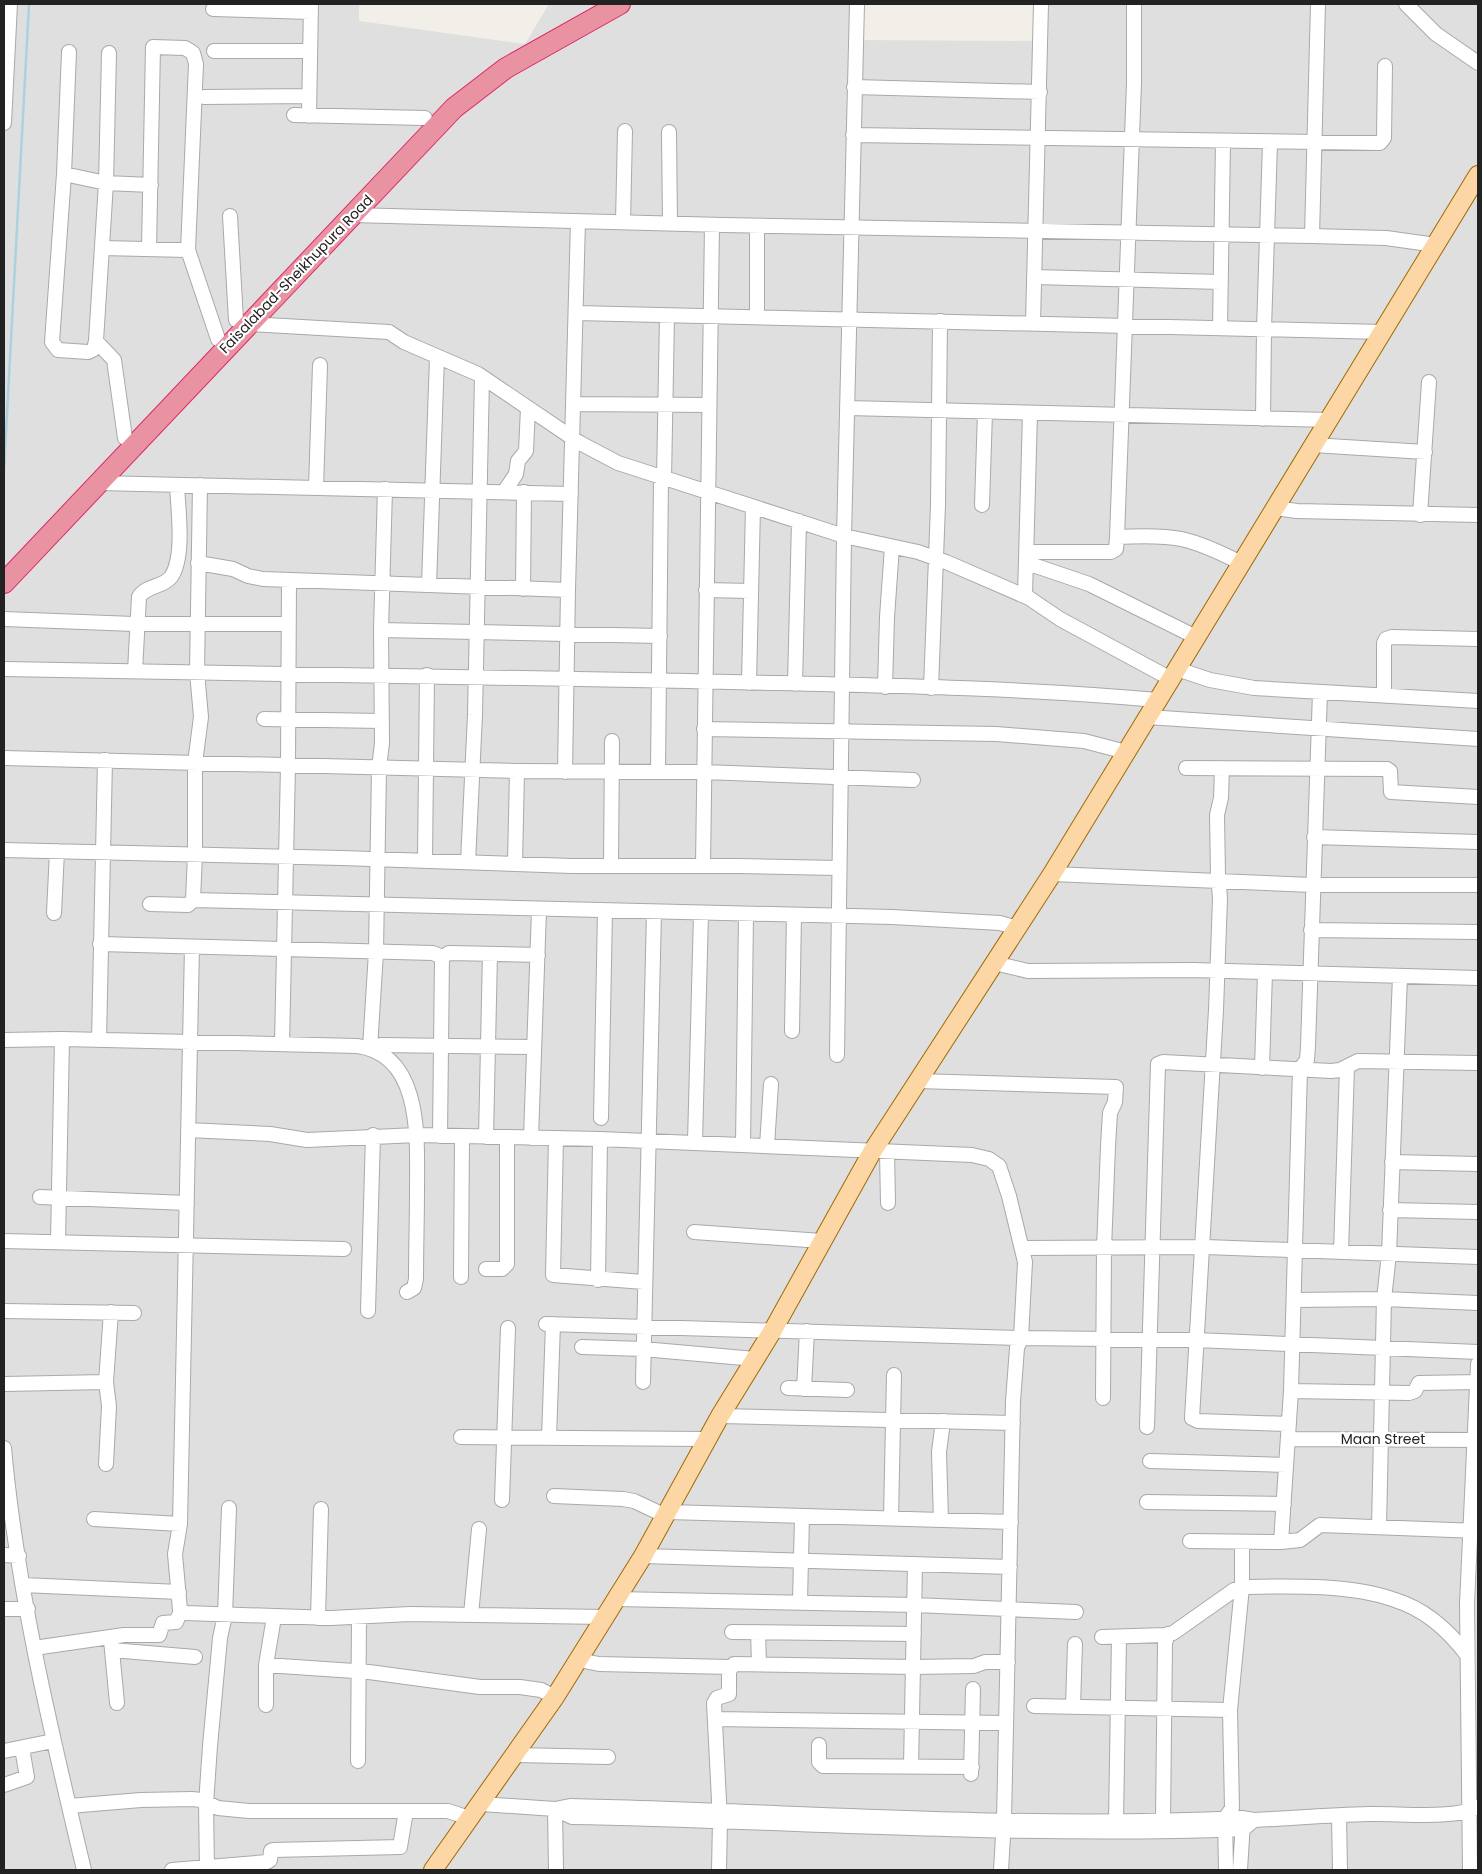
<svg xmlns="http://www.w3.org/2000/svg" width="1482" height="1874" viewBox="0 0 1482 1874" font-family="Poppins,sans-serif">
<style>
.residential{fill:#e0dfdf}
.lines{fill:none;stroke-linecap:round;stroke-linejoin:round}
.stream{stroke:#aad3df;stroke-width:2.5}
.minor-casing{stroke:#a9a9a9;stroke-width:16}
.major-casing{stroke:#a06b00;stroke-width:20}
.highway-casing{stroke:#dc2a67;stroke-width:22}
.minor{stroke:#fff;stroke-width:14}
.major{stroke:#fcd6a4;stroke-width:18}
.highway{stroke:#e892a2;stroke-width:20}
.labels{text-anchor:middle;stroke-width:4.5;stroke-linejoin:round;paint-order:stroke}
.street-label{font-size:14px;fill:#222;stroke:#fff}
</style>
<rect width="100%" height="100%" fill="#f2efe9"/>
<path class="residential" d="M4 4H359V21L525 44 549 4H855V40L1040 41 1041 4H1478V1870H4Z"/>
<g class="lines">
<path class="stream" d="M4 470 29 4"/>
<g class="minor-casing">
<path id="minor" d="M1134 4V83L1117 537C1175 534 1190 537 1241 563
M1406 4 1436 34 1478 63
M213 9 311 12
M214 51H310
M69 52 64 174 52 342 58 350 88 352 94 349 96 341 106 183 109 53
M854 87 1040 92
M204 97 309 96
M294 115 425 118
M309 116 311 4
M4 123 10 4
M669 132 670 224
M853 135 1380 143 1384 138 1385 66
M64 174 106 183 151 185
M352 215 723 225 1312 236 1386 238 1436 245
M230 216 236 320
M623 222 625 131
M1312 236 1318 4
M102 248 188 250
M149 249 153 47 185 48 193 53 196 64 188 250 218 339
M1034 277 1221 282
M576 313 1383 332
M757 316V226
M1033 323 1041 4
M248 324 389 332 404 342 478 374 580 443 618 463 844 536 918 552 946 562 1029 598 1060 619 1171 679
M1220 328 1223 142
M96 341 114 360 125 438
M573 404 709 405
M848 408 1329 420
M1263 419 1264 329 1270 143
M1313 445 1425 452
M664 479 667 316
M99 483 571 494
M316 488 320 365
M385 489 381 630 382 743 379 768 376 952 370 1048 381 1045 534 1047
M504 492 516 474 518 461 526 451 528 408
M982 505 985 412
M1275 508 1297 511 1478 515
M1420 515 1429 382
M1028 552H1111L1116 549 1117 537
M198 563 233 569 248 576 263 579 568 590
M1027 563 1089 584 1196 637
M429 585 437 357
M523 589 524 492
M706 590 751 591
M1025 596 1030 413
M4 619 134 624H288
M381 630 660 636
M4 669C232 672 460 676 688 681 845 685 1002 686 1158 700
M1177 669 1210 680 1254 688 1478 701
M135 671 139 597C146 585 162 588 171 577 185 557 178 509 177 485
M749 683 753 507
M795 684 799 521
M885 687 887 617 892 547
M931 688 938 505 940 321
M1384 694V643L1386 639 1392 637 1478 639
M1147 717 1478 739
M264 719 382 721
M704 729 996 734 1084 741 1126 752
M4 758 517 771 704 772 913 780
M1186 768 1387 769 1390 771 1391 792 1478 797
M1222 769 1221 798 1217 815 1218 875 1220 898 1216 1010 1192 1418 1198 1421 1289 1424
M565 772 568 590 578 221
M658 772 661 478
M1314 837 1478 842
M4 850 342 858 572 866H739L838 868
M425 860 427 675
M468 862 475 715 482 377
M515 863 517 771
M611 866 612 741
M703 866 712 225
M1052 874 1312 885H1478
M193 900 892 917 1000 923 1017 928
M150 904 188 905 193 900 195 854V763L201 717 197 672 200 485
M54 913 57 851
M1311 930 1478 932
M100 944 433 953 442 957
M192 947 180 1524 175 1554 180 1610 186 1613 331 1618 410 1614 605 1617
M442 957 449 953 538 955
M994 963 1028 971 1193 970 1478 978
M792 1031 794 915
M4 1040 62 1039 357 1046C423 1054 417 1140 417 1190 417 1220 416 1249 416 1279L414 1288 407 1292
M99 1040 105 760
M282 1044 288 766 289 580
M837 1055 844 536 857 4
M1262 1068 1265 972
M918 1081 1116 1087 1115 1102 1110 1113 1108 1146 1104 1249 1103 1398
M601 1118 605 911
M188 1130 270 1134 307 1140 417 1135 600 1139 972 1155 989 1159 999 1166 1009 1196 1025 1262 1021 1338 1017 1348 1013 1401 1004 1820 1001 1870
M440 1136 442 957
M486 1137 490 954
M531 1138 539 910
M556 1138 553 1275 644 1282
M695 1142 701 913
M743 1145 746 915
M767 1146 771 1084
M887 1152 888 1203
M1392 1162 1478 1164
M40 1197 187 1203
M1390 1210 1478 1212
M694 1232 822 1241
M4 1241 344 1249
M58 1241 62 1039
M1022 1248 1206 1247 1478 1257
M1341 1252 1347 1067
M486 1269H502L507 1264V1137
M461 1277 462 1136
M598 1280 600 1139
M1294 1300 1384 1299 1478 1303
M4 1311 134 1313
M368 1311 373 1135
M546 1324 1021 1338 1196 1340 1478 1352
M582 1347 643 1349 755 1359
M643 1382 654 912
M4 1384 106 1382
M788 1388 847 1390
M804 1389 807 1331
M1291 1391 1409 1393 1415 1391 1419 1383 1478 1382
M720 1416 1013 1423
M1147 1427 1158 1064 1163 1062 1331 1071 1340 1070 1358 1061 1478 1063
M461 1437 707 1439
M549 1438 553 1324
M1288 1439 1478 1440
M4 1448C17 1591 51 1731 84 1870
M1150 1461 1286 1465
M106 1464 109 1406 106 1382 111 1312
M554 1496 623 1499 634 1501 666 1516
M502 1500 508 1328
M1147 1502 1284 1504
M668 1512 1011 1522
M891 1518 894 1375
M94 1519 180 1524
M941 1520 939 1452 943 1421
M1379 1527 1384 1299 1389 1254 1400 976
M1190 1541 1281 1542 1291 1391 1300 1069 1307 1060 1308 1046 1320 692
M1281 1542 1300 1540 1320 1525 1478 1531
M4 1555 19 1556
M643 1556 1010 1567
M23 1585 179 1592
M616 1599 915 1605 1076 1612
M800 1602 802 1516
M4 1609H28
M471 1615 479 1529
M318 1618 321 1509
M732 1632 914 1634
M758 1632 759 1664
M1102 1637 1165 1635 1173 1633 1234 1590 1242 1587C1289 1586 1350 1584 1395 1600 1424 1609 1449 1631 1467 1655
M111 1640 117 1703
M34 1648 124 1635H159L163 1623 176 1622 181 1611
M112 1650 195 1657
M579 1660 599 1664 730 1667
M266 1665 369 1672 480 1687H520L541 1690 555 1697
M266 1705V1665L274 1617
M1034 1706 1230 1710
M1073 1706 1075 1644
M715 1719 1006 1723
M819 1745V1762L823 1766 972 1767
M4 1751 53 1741
M515 1755 608 1757
M358 1761 359 1617
M911 1766 915 1564
M971 1774 973 1689
M4 1785 27 1777 22 1748
M481 1804 555 1809 570 1806C794 1811 1019 1829 1242 1818L1254 1820C1293 1818 1331 1815 1369 1814 1399 1813 1453 1820 1478 1807
M69 1806 141 1800 192 1799 201 1800 218 1808 249 1811H448L469 1818
M555 1809 572 1817C796 1821 1020 1838 1243 1829L1254 1820
M555 1809 556 1870
M1339 1816 1340 1870
M1163 1820 1165 1643 1168 1634
M1116 1821 1119 1637
M172 1870 267 1862 270 1860 271 1851 273 1850 400 1847 406 1811
M207 1870 206 1804 210 1746 220 1638 225 1615 229 1508
M719 1870 720 1820 714 1703 717 1698 729 1694V1671L734 1664 913 1667 974 1666 985 1662H1008
M1226 1870 1225 1819 1232 1808 1230 1710 1242 1587V1542
M1240 1870 1243 1822
M1470 1870 1467 1604 1478 1364"/>
</g>
<g class="major-casing">
<path id="major" d="M433 1870 555 1697 643 1556 720 1416 773 1330 872 1152 1052 874 1478 175"/>
</g>
<g class="highway-casing">
<path id="highway" d="M4 583 454 108 506 68 620 4"/>
</g>
<use href="#minor" class="minor"/>
<use href="#major" class="major"/>
<use href="#highway" class="highway"/>
</g>
<g class="labels">
<g class="street-label">
<text transform="translate(296 274) rotate(-46)" y="5">Faisalabad-Sheikhupura Road</text>
<text x="1383" y="1444">Maan Street</text>
</g>
</g>
<rect width="1482" height="1874" fill="none" stroke="#222222" stroke-width="10"/>
</svg>
